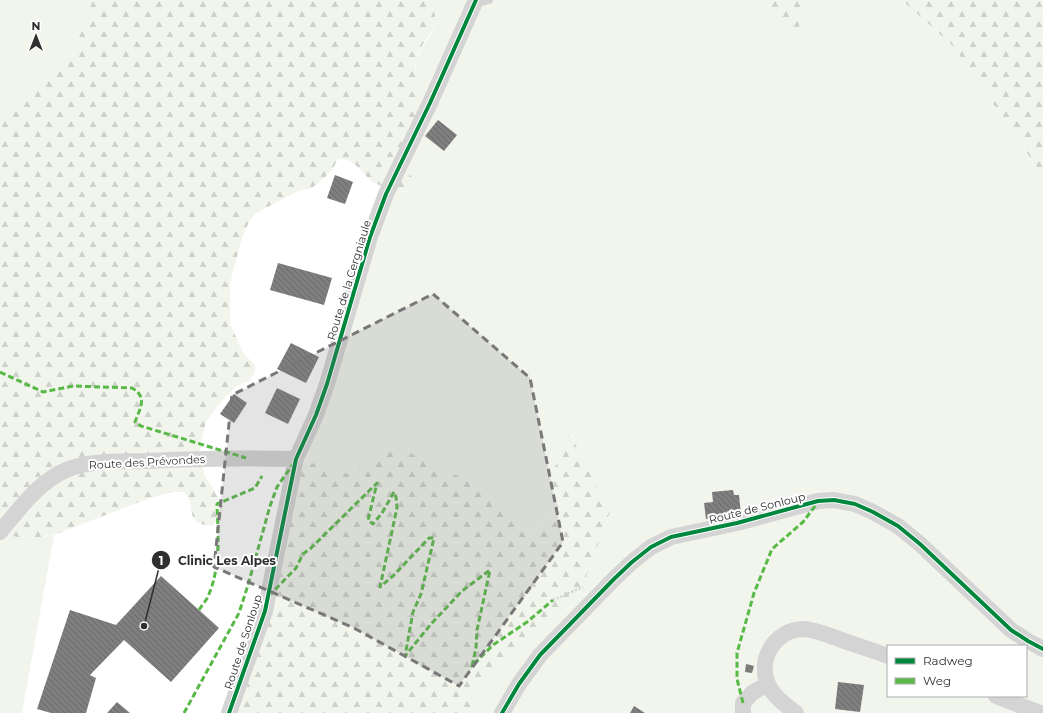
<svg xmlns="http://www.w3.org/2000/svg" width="1043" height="713" viewBox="0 0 1043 713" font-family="Montserrat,sans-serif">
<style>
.grass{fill:#f1f5ec;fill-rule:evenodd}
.forest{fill:url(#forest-firs)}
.building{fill:url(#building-back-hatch)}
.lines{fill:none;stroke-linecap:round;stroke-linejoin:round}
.path{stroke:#d4d4d4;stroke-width:2.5;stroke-dasharray:2 2;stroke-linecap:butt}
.service{stroke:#d4d4d4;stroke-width:8}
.minor{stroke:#d4d4d4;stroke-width:16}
.quiet{stroke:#58b947;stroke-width:3;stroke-dasharray:6 3;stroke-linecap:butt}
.cycleway-casing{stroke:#fff;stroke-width:6}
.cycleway{stroke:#00873e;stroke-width:4}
.marked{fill:#787878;fill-opacity:0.2;stroke:#787878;stroke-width:3;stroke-dasharray:8 5;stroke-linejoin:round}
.labels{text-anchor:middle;stroke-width:4;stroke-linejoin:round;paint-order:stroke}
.street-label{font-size:11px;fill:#2f2f2f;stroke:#fff}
.leader{fill:none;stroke:#2f2f2f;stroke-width:1.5}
.callout-dot{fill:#2f2f2f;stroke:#fff;stroke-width:1.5}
.mark-label{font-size:12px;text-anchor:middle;font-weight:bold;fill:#fff}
.callout-label{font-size:12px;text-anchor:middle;font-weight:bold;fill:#2f2f2f;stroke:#fff;stroke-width:4;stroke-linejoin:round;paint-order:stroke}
</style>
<defs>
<pattern id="forest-firs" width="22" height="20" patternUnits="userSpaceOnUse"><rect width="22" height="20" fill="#f1f5ec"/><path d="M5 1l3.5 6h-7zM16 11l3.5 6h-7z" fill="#cfd2cb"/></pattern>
<pattern id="building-back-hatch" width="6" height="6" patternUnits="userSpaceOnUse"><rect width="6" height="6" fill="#7f7f7f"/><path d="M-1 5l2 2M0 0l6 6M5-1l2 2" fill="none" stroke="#686868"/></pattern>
</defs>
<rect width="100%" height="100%" fill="#fff"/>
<path class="grass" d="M0 0H93L72 56 0 126Z
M425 0H754L771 7 803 3 802 0H902L953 46 1041 173H1043V713H468L478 689 578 599 610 513 571 434 551 476 557 512 527 533 475 484 391 444 348 474 305 461 323 415 350 323 394 189 407 193 416 181 396 160C394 152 398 149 403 144L425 99 416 76V60L421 49 430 36 435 24 428 2ZM888 646H1026V696H888Z
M0 533 26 539 54 535 22 713H0Z"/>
<path class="forest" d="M93 0H425C451 22 420 39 416 60 413 74 421 86 425 99L403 144C398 149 394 152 396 160L416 181 418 187 415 191C405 193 382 188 373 182 361 173 354 157 338 159L332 170 320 182 310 189 298 191 256 213 249 222 242 238 230 283V324L244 354 255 365V371L250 380 236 387 226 396 216 408 206 422 203 434 200 450 204 474 223 506 221 518 212 526C181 523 199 507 184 492H172L147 499 54 535 26 539 0 533V126L72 56Z
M754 0H802L799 28 786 30 771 7Z
M902 0H1043V173H1041L953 46Z
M570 433 610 512 578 599 478 689 468 713H235L296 488 305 461 348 474 391 444 475 484 528 533 557 512 551 476Z"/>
<path class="building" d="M438 120 457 135 444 151 425 136Z
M335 175 353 182 345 204 327 198Z
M278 263 332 278 324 305 270 290Z
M291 343 319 357 306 383 277 369Z
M277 388 300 399 288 424 265 413Z
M234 394 247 403 234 423 220 414Z
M733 490 734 495H739L741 515 716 520 715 518 706 519 704 503 713 502 712 492Z
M161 576 219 628 171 682 124 640 90 675 96 678 86 713H51L37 709 70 610 116 625Z
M746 664 754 666 752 673 745 672Z
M838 682 864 685 860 712 835 709Z
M117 702 130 713H107Z
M634 706 645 713H630Z"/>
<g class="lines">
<path class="path" d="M553 600 583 587"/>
<path class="service" d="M475 4 489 0"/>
<path class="minor" d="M0 532C17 512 34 488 58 474 84 459 118 462 147 461 197 458 246 458 296 459
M996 696 1040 713
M229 713 265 611 296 459 316 415 327 384 370 237 386 194 430 103 476 0
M502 713 519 684 540 655 614 579 632 562 651 547 671 537 737 523 818 501 834 500 855 504 873 512 898 526 920 544 1011 630 1028 641 1043 649
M743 713V703L752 693 768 684
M796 713C787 706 776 699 770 688 755 662 774 629 804 629 816 630 828 635 839 639 855 645 872 650 888 656"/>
<path class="quiet" d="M0 372 43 392 73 386 132 388C148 397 140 408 135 422L141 426 246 458
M269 596 296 568 303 554 310 549 377 483 368 520 373 524 382 513 394 492 396 497 397 508 380 587 393 576 429 538H434L421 594 413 612 405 656 431 624 462 591 490 570 477 630 476 648 472 666 493 645 527 622 553 600
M199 610C202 605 207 600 209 594 221 565 218 534 217 504L255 488 262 476
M743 703 737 679V653L754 593 772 549 803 522 818 502
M184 713 239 613 248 585 270 506 277 487 293 464"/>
<g class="cycleway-casing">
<path id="cycleway" d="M229 713 265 611 296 459 316 415 327 384 370 237 386 194 430 103 476 0
M502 713 519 684 540 655 614 579 632 562 651 547 671 537 737 523 818 501 834 500 855 504 873 512 898 526 920 544 1011 630 1028 641 1043 649"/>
</g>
<use href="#cycleway" class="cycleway"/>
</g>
<path class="marked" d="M433 294 530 378 563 542 459 686 354 628 214 567 232 395Z"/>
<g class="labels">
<g class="street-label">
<text transform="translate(349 280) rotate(-73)" y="4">Route de la Cergniaule</text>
<text transform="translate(147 462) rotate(-3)" y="4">Route des Prévondes</text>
<text transform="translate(757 508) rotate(-14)" y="4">Route de Sonloup</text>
<text transform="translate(243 642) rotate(-72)" y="4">Route de Sonloup</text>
</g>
</g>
<path class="leader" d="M144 626L161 560"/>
<g class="callout-dot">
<circle cx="144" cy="626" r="4"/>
<circle cx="161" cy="560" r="10"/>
</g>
<g class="mark-label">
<text x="161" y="565">1</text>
</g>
<g class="callout-label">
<text x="227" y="565">Clinic Les Alpes</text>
</g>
<rect x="887" y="645" width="140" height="52" fill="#ffffff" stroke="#acacac"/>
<rect x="895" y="658" width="20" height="6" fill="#00873e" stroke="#acacac"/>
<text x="923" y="665" font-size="12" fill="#2f2f2f">Radweg</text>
<rect x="895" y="678" width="20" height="6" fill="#58b947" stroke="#acacac"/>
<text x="923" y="685" font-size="12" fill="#2f2f2f">Weg</text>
<g transform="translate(36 36)" stroke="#ffffff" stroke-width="3" paint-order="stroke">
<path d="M0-3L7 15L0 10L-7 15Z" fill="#2f2f2f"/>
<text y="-6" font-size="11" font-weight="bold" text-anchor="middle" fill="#2f2f2f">N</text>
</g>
</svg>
